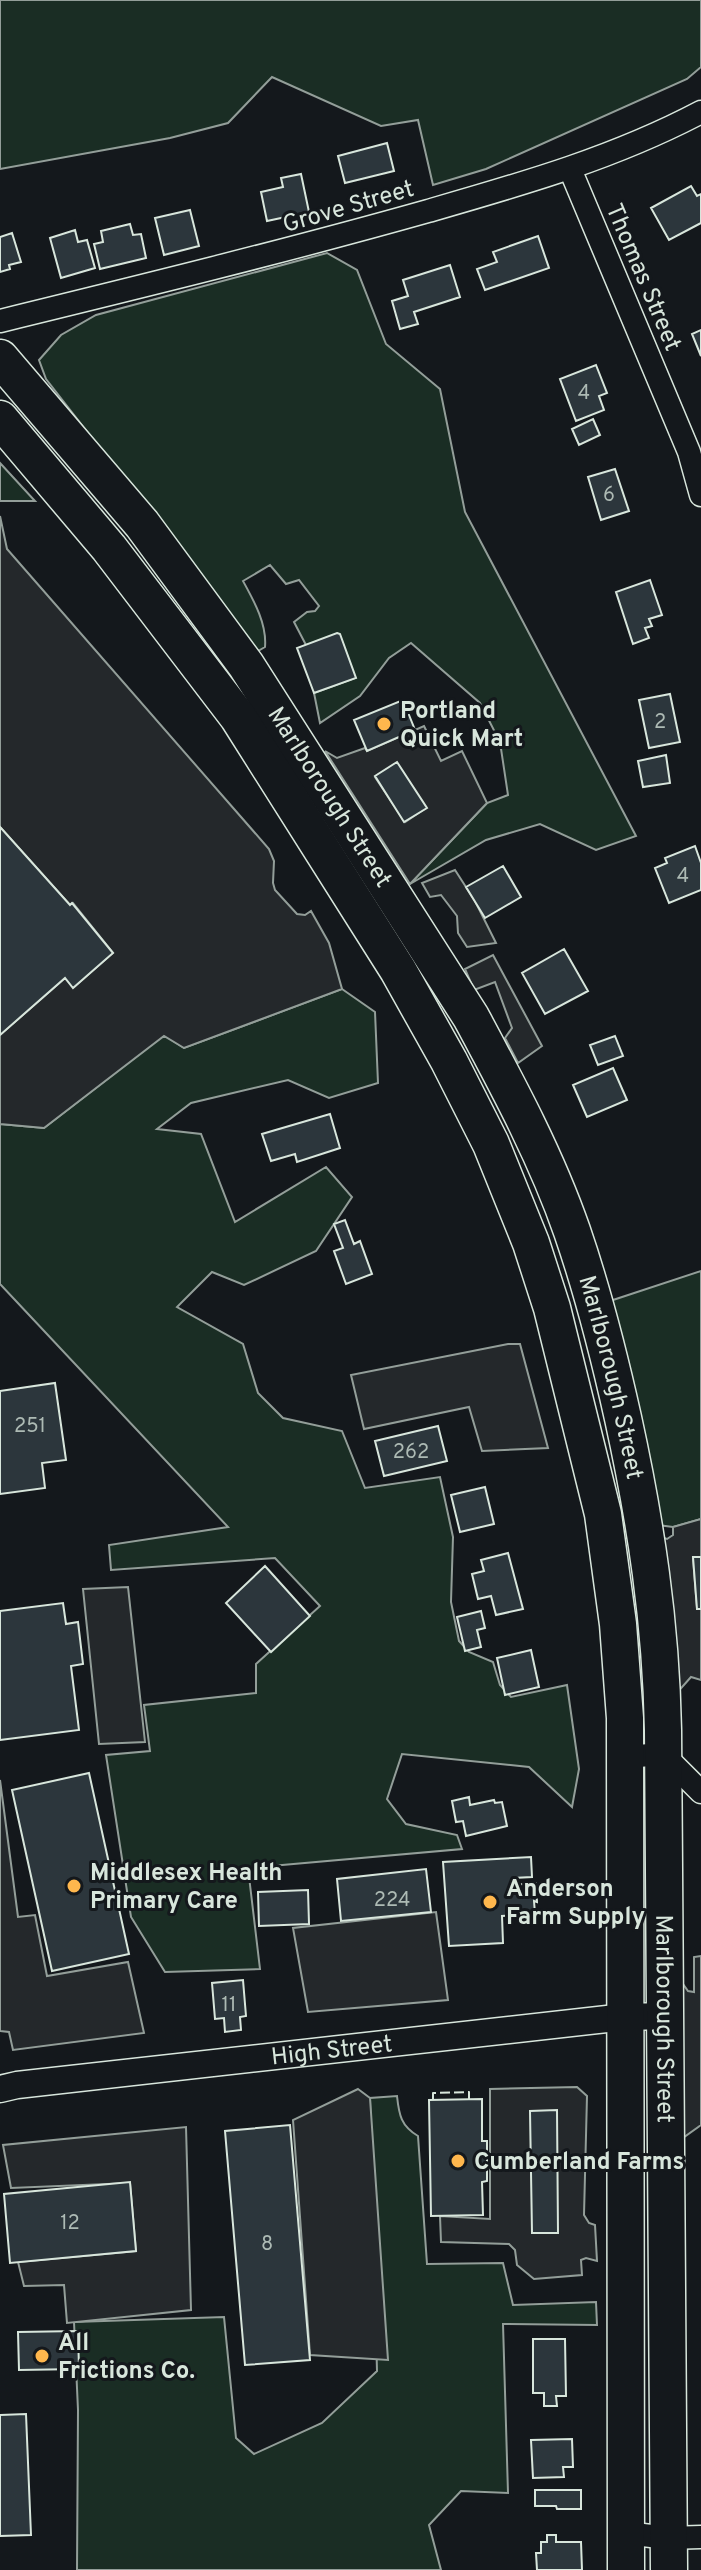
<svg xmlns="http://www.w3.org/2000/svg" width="701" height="2570" viewBox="0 0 701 2570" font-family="Overpass,sans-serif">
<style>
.green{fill:#1a2d24;stroke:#939e99;stroke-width:2}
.parking{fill:#24282b;stroke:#939e99;stroke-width:2;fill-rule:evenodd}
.building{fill:#2c363c;stroke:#d8e6dc;stroke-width:2}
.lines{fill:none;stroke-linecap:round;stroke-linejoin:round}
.minor-casing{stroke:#d8e6dc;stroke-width:25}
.tertiary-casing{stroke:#d8e6dc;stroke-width:29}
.trunk-casing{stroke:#d8e6dc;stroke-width:39}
.minor{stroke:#14181c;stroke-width:22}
.tertiary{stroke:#14181c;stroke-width:26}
.trunk{stroke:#14181c;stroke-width:36}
.fence{stroke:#d8e6dc;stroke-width:2;stroke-dasharray:10 4;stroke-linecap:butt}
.poi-dot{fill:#ffb74d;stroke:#14181c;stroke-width:3}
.labels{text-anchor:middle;stroke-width:6;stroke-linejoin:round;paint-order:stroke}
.number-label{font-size:20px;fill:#adbab4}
.street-label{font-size:24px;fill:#d8e6dc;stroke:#14181c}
.poi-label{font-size:24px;font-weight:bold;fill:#d8e6dc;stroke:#14181c;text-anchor:start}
</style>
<rect width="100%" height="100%" fill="#14181c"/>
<path class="green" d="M0 0H701V67L687 79 486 169 433 185 418 120 381 126 272 77 228 123 170 138 0 169Z
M327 253 357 270 386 344 440 389 465 512 636 836 596 850 540 824 486 840 410 884 487 803 508 795 500 742 480 703 411 643 389 658 360 696 320 723 314 693 355 678 306 645 294 622 307 612 315 611 319 606 299 580 286 584 270 565 243 581C254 601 267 624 265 647L258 651 46 379 39 360 61 335 96 315Z
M0 463 35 501H0Z
M342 989 375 1012 378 1083 329 1098 288 1080 191 1103 157 1129 201 1134 235 1222 326 1167 352 1197 316 1251 244 1285 212 1272 177 1307 243 1344 258 1393 283 1418 342 1431 365 1488 440 1477 453 1537 451 1602 459 1641 469 1652 493 1662 500 1685 511 1697 567 1685 579 1769 572 1807 529 1767 402 1754 387 1799 406 1824 457 1835 462 1849 248 1868 260 1969 165 1972 131 1917 106 1755 150 1751 144 1705 256 1693V1664L320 1606 275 1558 111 1570 109 1545 228 1527 0 1284V1124L44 1128 164 1035 184 1048Z
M701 1271V1519L673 1527 658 1525 610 1301Z
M397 2096C399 2115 401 2126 418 2136L427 2264 503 2263 513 2305 596 2302 597 2325 503 2324 508 2493 461 2491 429 2525 441 2570H77L78 2410 74 2322 224 2317 236 2438 254 2454 322 2423 377 2371 370 2098Z"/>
<path class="parking" d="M0 516 7 549 269 849 274 861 273 883 275 890 297 914 305 915 311 911 329 943 342 989 184 1048 164 1036 44 1128 0 1124V1035L65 978 74 987 113 953 73 903 70 905 0 827Z
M424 726 441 761 462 751 487 803 410 884 325 751 337 758 365 748 367 751ZM397 763 426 808 405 822 375 777Z
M455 870 475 901 496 943 467 947 458 933 457 916 441 895 430 897 422 883Z
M493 955 542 1046 518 1063 505 1038 512 1028 495 982 474 990 465 969Z
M508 1344H520L548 1448 482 1451 469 1407 364 1429 351 1375Z
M701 1519V1557L693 1558 697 1608 701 1609V1680L691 1677 676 1694 658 1536 667 1539 673 1535V1527Z
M128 1587 145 1742 99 1744 83 1589Z
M0 1780 18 1917 35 1915 47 1976 128 1962 144 2033 13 2050 9 2032 0 2031Z
M436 1912 448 2000 308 2012 293 1928Z
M701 1956V2125L680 2140 678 1977 688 1991 694 1992V1957Z
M577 2087 587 2096 584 2215 589 2223 595 2225 597 2261 586 2258 581 2260 582 2275 534 2279 517 2265 515 2250 509 2244 441 2242 440 2216 490 2219V2089Z
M358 2089 370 2098 388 2360 310 2355 293 2120Z
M186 2127 191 2310 67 2323 64 2285 24 2286 18 2262 136 2251 130 2183 11 2188 3 2145Z"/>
<path class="building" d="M387 143 394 171 345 183 338 156Z
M301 174 309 212 267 221 261 192 283 187 281 178Z
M691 186 697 196 701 194V223L669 240 651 208Z
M190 210 199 246 164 255 155 218Z
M130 224 133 235 141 234 146 258 100 269 94 244 103 242 101 231Z
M75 230 78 242 87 240 95 268 61 278 50 238Z
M12 233 21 262 9 265 10 269 0 272V237Z
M538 236 549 268 485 290 477 269 497 262 493 252Z
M450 265 460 297 414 312 418 324 400 329 392 301 408 296 403 280Z
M701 330V356L692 334Z
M596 365 607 393 599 396 604 410 576 421 560 379Z
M593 419 600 435 579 445 572 429Z
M615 469 629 511 601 520 588 477Z
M650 580 662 615 649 619 652 626 645 628 649 638 633 644 616 592Z
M337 633 340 634 356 678 314 693 297 648Z
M670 694 680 742 649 748 639 700Z
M403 700 415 730 367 751 354 720Z
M666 755 670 783 643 787 638 761Z
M397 762 427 808 404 822 375 776Z
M0 827 70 905 72 903 113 953 73 988 65 978 0 1035Z
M695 846 701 863V890L669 903 655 868 667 863 665 858Z
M503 866 521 897 485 918 466 887Z
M564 949 588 991 545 1014 522 973Z
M615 1036 623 1056 598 1065 590 1045Z
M613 1068 627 1100 587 1117 573 1085Z
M330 1114 340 1148 297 1162 295 1154 271 1161 262 1134Z
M345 1220 354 1244 360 1241 372 1274 346 1284 334 1251 343 1248 334 1224Z
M55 1383 66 1460 42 1463 45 1488 0 1494V1391Z
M438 1426 447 1461 384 1476 375 1441Z
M485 1487 494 1524 460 1532 451 1495Z
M508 1553 523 1609 496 1615 491 1596 478 1599 472 1574 484 1571 481 1560Z
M693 1557H701V1609H697Z
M265 1566 310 1616 271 1652 226 1603Z
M63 1603 66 1624 78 1622 83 1664 71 1666 79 1730 0 1740V1611Z
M481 1611 485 1628 477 1630 481 1647 465 1651 457 1617Z
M531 1650 539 1687 505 1695 497 1658Z
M89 1773 129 1954 52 1971 12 1790Z
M469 1797 470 1805 494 1800 495 1803 502 1802 507 1826 466 1836 463 1821 456 1822 452 1801Z
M531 1857 532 1877 513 1878V1885L536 1883 537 1902 534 1901 535 1914 502 1916 503 1943 449 1946 443 1862Z
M426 1869 431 1912 341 1921 337 1879Z
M308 1890 309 1924 259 1926 258 1892Z
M243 1980 246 2016 240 2017 241 2030 225 2032 224 2018 215 2019 212 1983Z
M482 2099V2141H487V2181L482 2182 483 2215 431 2216 429 2100Z
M557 2110 558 2233H532L530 2111Z
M290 2125 310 2360 245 2365 225 2131Z
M130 2182 136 2251 10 2263 4 2194Z
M78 2331 79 2369 19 2370 18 2332Z
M533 2339H565L566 2396H556L557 2406H544V2393H533Z
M26 2414 31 2535 0 2536V2415Z
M572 2439 573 2467H563L564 2477 533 2478 531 2440Z
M535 2490H581V2509H557L556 2506H535Z
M547 2535H556V2542H581L582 2570H537L536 2553H541V2542H547Z"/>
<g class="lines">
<g class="minor-casing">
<path id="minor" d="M570 169 689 452 701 495
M0 321C143 286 286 251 428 211 522 184 614 158 701 112
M625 1757 663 1754 701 1792
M626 2533 668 2538 701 2537"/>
</g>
<g class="tertiary-casing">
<g id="tertiary">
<path id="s1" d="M0 2089 17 2085 625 2017 665 2016"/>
</g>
</g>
<g class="trunk-casing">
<g id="trunk">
<path id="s2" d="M0 358 142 524 246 665 471 1017C508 1086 546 1156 572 1231 593 1292 609 1355 623 1418 646 1523 661 1623 663 1730L669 2570"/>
<path d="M0 419 109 548 238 717 398 970 449 1061 491 1144 531 1243 552 1308 603 1514 618 1624 625 1718 626 2570"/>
</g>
</g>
<use href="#minor" class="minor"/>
<use href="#tertiary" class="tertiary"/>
<use href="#trunk" class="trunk"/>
<path class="fence" d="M433 2100V2093L469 2092V2099"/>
</g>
<g class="poi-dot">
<circle cx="384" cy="724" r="8"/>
<circle cx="74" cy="1886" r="8"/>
<circle cx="490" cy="1902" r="8"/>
<circle cx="458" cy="2161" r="8"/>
<circle cx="42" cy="2356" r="8"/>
</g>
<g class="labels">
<g class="number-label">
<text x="584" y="399">4</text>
<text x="609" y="501">6</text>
<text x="660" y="728">2</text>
<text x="683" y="882">4</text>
<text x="30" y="1432">251</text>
<text x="411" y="1458">262</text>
<text x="392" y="1906">224</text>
<text x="229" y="2011">11</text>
<text x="70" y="2229">12</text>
<text x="267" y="2250">8</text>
</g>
<g class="street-label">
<text transform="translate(348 206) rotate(-16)" y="8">Grove Street</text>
<text transform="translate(644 277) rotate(67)" y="8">Thomas Street</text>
<text dy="8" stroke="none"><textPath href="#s2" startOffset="550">Marlborough Street</textPath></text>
<text dy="8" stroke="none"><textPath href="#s2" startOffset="1200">Marlborough Street</textPath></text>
<text dy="8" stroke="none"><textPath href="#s2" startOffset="1846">Marlborough Street</textPath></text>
<text dy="8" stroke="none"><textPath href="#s1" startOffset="334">High Street</textPath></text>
</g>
<g class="poi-label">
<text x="400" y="718">Portland<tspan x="400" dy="28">Quick Mart</tspan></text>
<text x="90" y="1880">Middlesex Health<tspan x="90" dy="28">Primary Care</tspan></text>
<text x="506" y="1896">Anderson<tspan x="506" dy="28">Farm Supply</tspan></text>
<text x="474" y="2169">Cumberland Farms</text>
<text x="58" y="2350">All<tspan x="58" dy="28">Frictions Co.</tspan></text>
</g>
</g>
</svg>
